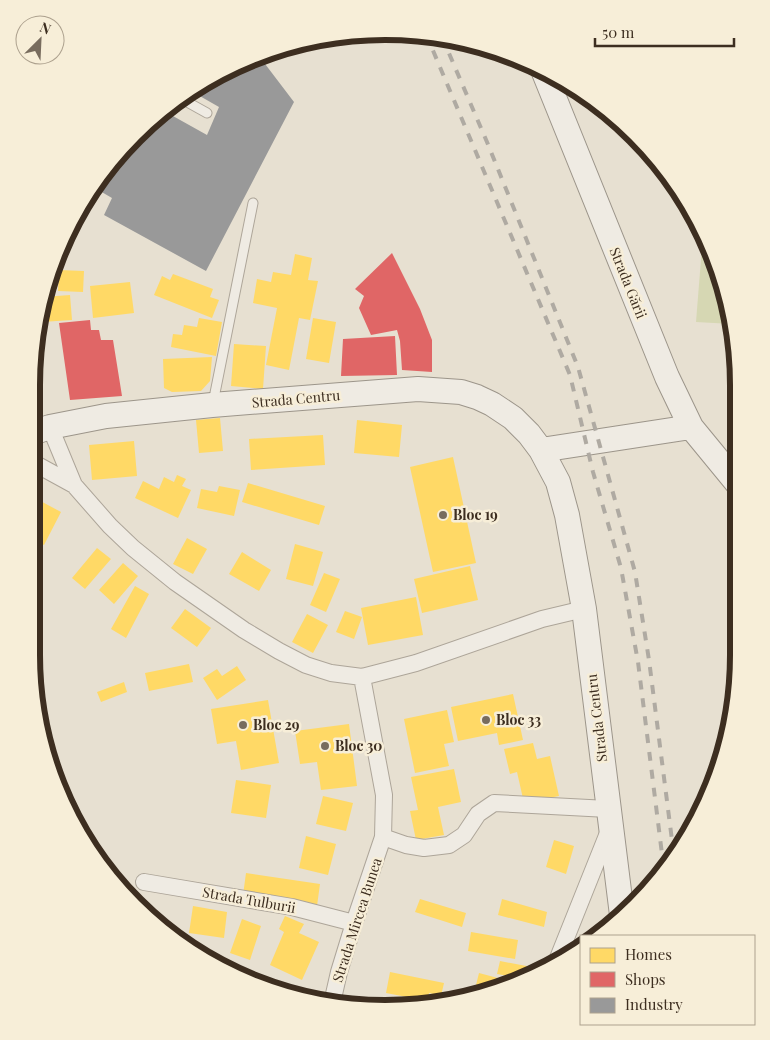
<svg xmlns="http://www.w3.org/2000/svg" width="770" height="1040" viewBox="0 0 770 1040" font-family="'Playfair Display',serif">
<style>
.green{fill:#d6d7b3}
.homes{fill:#ffd966}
.shops{fill:#e06666}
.industry{fill:#999}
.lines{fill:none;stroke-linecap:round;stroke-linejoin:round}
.service-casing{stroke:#ada599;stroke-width:11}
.minor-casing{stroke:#ada599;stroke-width:18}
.secondary-casing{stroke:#9c958a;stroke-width:26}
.service{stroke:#efebe3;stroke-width:9}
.minor{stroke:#efebe3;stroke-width:16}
.secondary{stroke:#efebe3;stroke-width:24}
.rail{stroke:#afaaa2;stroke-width:4;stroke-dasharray:9 9;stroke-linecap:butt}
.poi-dot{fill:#786c5e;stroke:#f7eed8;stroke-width:2}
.labels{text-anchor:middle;stroke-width:5;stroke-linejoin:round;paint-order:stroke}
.street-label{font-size:14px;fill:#3d2e20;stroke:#f7eed8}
.poi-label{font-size:14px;font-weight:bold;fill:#3d2e20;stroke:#f7eed8;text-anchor:start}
.rim{fill:none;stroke:#3d2e20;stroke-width:6}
</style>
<rect width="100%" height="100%" fill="#e7e0d1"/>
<path class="green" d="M703 234 712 250 732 324 696 322Z"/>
<path class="homes" d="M295 254 312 258 308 280 318 281 310 320 299 318 289 370 266 365 277 308 253 303 257 279 271 282 273 272 291 275Z
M59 270 84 271 83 292 58 291Z
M173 274 213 289 210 297 219 300 212 318 154 295 162 276 170 280Z
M130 282 134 313 93 318 90 286Z
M70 295 72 320 42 322V332H37L43 297Z
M199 318 222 322 216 356 171 347 173 334 182 335 184 325 197 327Z
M313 318 336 322 329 363 306 359Z
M234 344 266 346 263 389 231 386Z
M212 357 210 381 201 391 172 392 164 388 163 359Z
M220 418 223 451 199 453 196 420Z
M357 420 402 425 399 457 354 453Z
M323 435 325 465 251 470 249 439Z
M134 441 137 476 92 480 89 445Z
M453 457 476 563 433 572 410 467Z
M177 475 186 479 182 486 191 490 178 518 135 498 143 481 159 489 164 477 174 482Z
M248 483 325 506 319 525 242 502Z
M219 486 240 490 234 516 197 508 201 489 217 492Z
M33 497 61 512 44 545 32 538Z
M187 538 207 549 193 574 173 564Z
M295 544 323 552 313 586 286 579Z
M97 548 111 559 85 589 72 578Z
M242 552 271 570 259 591 229 574Z
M123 563 138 576 114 604 99 590Z
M470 566 478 600 422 613 414 579Z
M324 573 340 579 326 612 310 605Z
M135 586 149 594 126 638 111 629Z
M416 597 423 635 368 645 361 608Z
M185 609 211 628 197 647 171 628Z
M345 611 362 617 354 639 336 632Z
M307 614 328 625 313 653 292 642Z
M189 664 193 682 149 691 145 673Z
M237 666 246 680 217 700 203 678 217 669 222 676Z
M124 682 127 692 101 702 97 692Z
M513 694 523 740 499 745 497 733 458 741 451 707Z
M268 700 279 763 241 770 236 741 217 744 211 709Z
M447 710 454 742 444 744 449 766 415 773 404 719Z
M349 724 357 786 321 790 317 762 300 764 295 731Z
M533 743 537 759 550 756 559 796 524 803 517 772 510 774 504 749Z
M454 769 461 802 438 807 444 835 416 840 410 811 418 810 411 777Z
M236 780 271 785 266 818 231 813Z
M323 796 353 803 346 831 316 824Z
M306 836 336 844 328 875 299 868Z
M554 840 574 846 566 874 546 867Z
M246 873 320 884 317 906 243 895Z
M420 899 466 913 462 927 415 912Z
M502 899 547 912 544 927 498 915Z
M193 906 227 912 224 938 189 933Z
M285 916 304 924 299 933 319 942 302 980 270 965 284 932 279 929Z
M242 919 261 926 250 960 230 953Z
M471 932 518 940 515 959 468 951Z
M500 961 537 968V970L521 978 497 974Z
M219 966 235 968 234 974 228 972Z
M390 972 444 983 441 996 429 993 428 1001 386 993Z
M479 973 513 982 499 990 478 994 474 993Z"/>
<path class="shops" d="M392 253 420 309 432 340V372L402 370 400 341 397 330 371 335 359 308 364 296 355 289Z
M90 320 91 330H99L101 340H113L122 396 70 400 59 323Z
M395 336 397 375 341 376 343 339Z
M32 398 36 411 32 412Z"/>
<path class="industry" d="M259 56 294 102 206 271 104 215 112 198 93 187 164 111 207 135 219 107 191 91 229 68Z"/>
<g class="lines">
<g class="service-casing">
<path id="service" d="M180 98 207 113
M213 403 253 203"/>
</g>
<g class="minor-casing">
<path id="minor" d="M50 427 74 485 110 526 133 548 175 582 244 630 279 651 306 665 331 673 362 677 416 663 542 619 584 609
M32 462 74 485
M383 837 406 845 424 848 449 845 464 835 478 814 494 803 608 809
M144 882 292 907 354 923
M558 958 610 828
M332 1003 339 972 354 923 383 837 384 795 362 677"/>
</g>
<g class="secondary-casing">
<path id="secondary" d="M543 70 667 377 691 427 737 483
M32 433 50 427 106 416 212 405 418 389 461 392 477 397 492 404 513 418 529 434 541 450 558 482 567 515 584 609 622 915
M541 450 691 427"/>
</g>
<use href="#service" class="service"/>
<use href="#minor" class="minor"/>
<use href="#secondary" class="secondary"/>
<path class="rail" d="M426 34 570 375 593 472 621 568 638 662 664 870
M442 37 487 142 578 367 635 572 649 660 674 856"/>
</g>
<g class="poi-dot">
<circle cx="443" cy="515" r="5"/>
<circle cx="486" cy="720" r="5"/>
<circle cx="243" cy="725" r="5"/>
<circle cx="325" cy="746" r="5"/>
</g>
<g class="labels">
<g class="street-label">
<text transform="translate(628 283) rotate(68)" y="5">Strada Gării</text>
<text transform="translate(296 399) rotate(-5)" y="5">Strada Centru</text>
<text transform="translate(597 718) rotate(-97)" y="5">Strada Centru</text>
<text transform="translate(249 900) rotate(10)" y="5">Strada Tulburii</text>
<text transform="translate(357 920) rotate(-72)" y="5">Strada Mircea Bunea</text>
</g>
<g class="poi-label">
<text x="453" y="520">Bloc 19</text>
<text x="496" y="725">Bloc 33</text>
<text x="253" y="730">Bloc 29</text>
<text x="335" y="751">Bloc 30</text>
</g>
</g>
<path d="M0 0H770V1040H0ZM385 40H385A345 345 0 0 1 730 385V655A345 345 0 0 1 385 1000H385A345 345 0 0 1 40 655V385A345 345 0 0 1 385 40Z" fill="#f7eed8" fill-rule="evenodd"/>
<path class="rim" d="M385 40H385A345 345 0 0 1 730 385V655A345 345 0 0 1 385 1000H385A345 345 0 0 1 40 655V385A345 345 0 0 1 385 40Z"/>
<rect x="580" y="935" width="175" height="90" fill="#f7eed8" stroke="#ada18e"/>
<rect x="590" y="948" width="25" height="15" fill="#ffd966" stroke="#ada18e"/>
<text x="625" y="960" font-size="15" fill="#3d2e20">Homes</text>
<rect x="590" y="972" width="25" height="15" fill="#e06666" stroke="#ada18e"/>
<text x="625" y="985" font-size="15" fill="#3d2e20">Shops</text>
<rect x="590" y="998" width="25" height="15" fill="#999999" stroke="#ada18e"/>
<text x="625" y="1010" font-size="15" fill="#3d2e20">Industry</text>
<g transform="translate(40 40) rotate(24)"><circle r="24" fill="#f7eed8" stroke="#ada18e"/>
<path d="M0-4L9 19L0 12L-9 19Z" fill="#786c5e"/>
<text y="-8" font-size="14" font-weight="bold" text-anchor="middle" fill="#3d2e20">N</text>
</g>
<path d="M595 38v8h139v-8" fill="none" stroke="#3d2e20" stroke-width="2.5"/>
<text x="602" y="38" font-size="15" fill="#3d2e20" stroke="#f7eed8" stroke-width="4" paint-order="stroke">50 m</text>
</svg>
